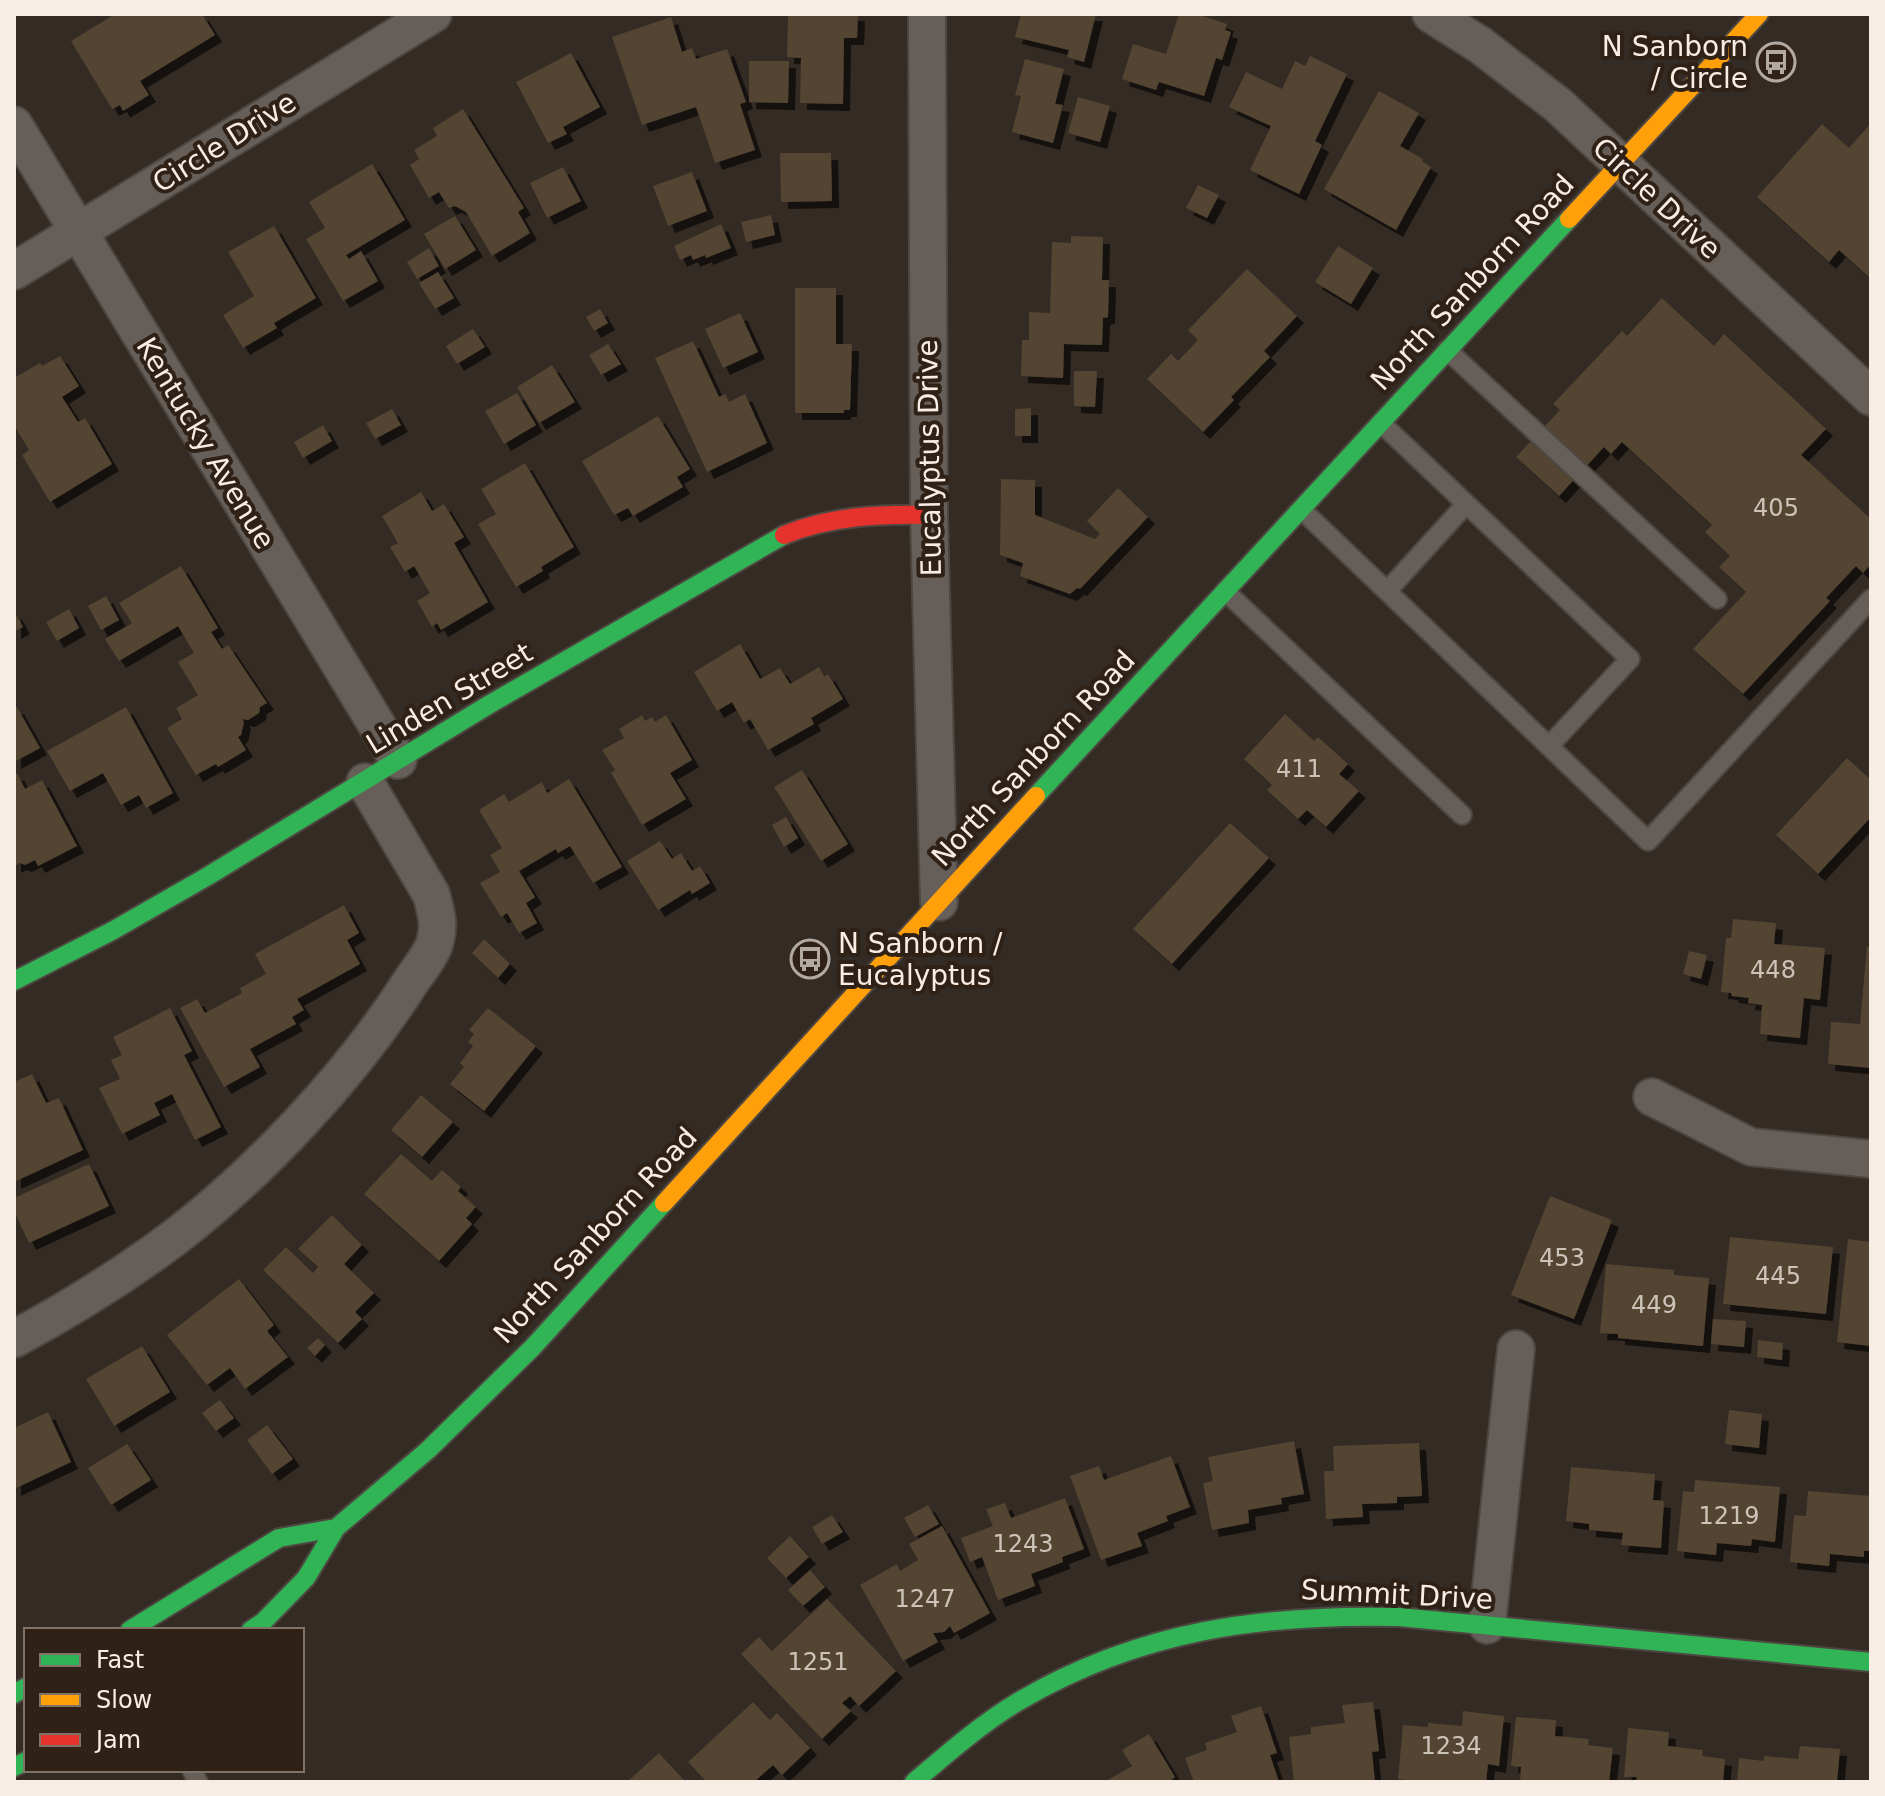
<svg xmlns="http://www.w3.org/2000/svg" width="1885" height="1796" viewBox="0 0 1885 1796" font-family="'DejaVu Sans',sans-serif">
<style>
.building{fill:#534432;filter:url(#shadow)}
.lines{fill:none;stroke-linecap:round;stroke-linejoin:round}
.lane-casing{stroke:#4e4741;stroke-width:22}
.street-casing{stroke:#4e4741;stroke-width:40}
.fast-casing{stroke:#4e4741;stroke-width:22}
.slow-casing{stroke:#4e4741;stroke-width:22}
.jam-casing{stroke:#4e4741;stroke-width:22}
.lane{stroke:#655e59;stroke-width:18}
.street{stroke:#655e59;stroke-width:36}
.fast{stroke:#30b455;stroke-width:18}
.slow{stroke:#ff9f0a;stroke-width:18}
.jam{stroke:#e5322d;stroke-width:18}
.labels{text-anchor:middle;stroke-width:8;stroke-linejoin:round;paint-order:stroke}
.number-label{font-size:24px;fill:#cec3b8}
.poi-label{font-size:28px;fill:#f7ede5;stroke:#2f2115;text-anchor:end}
.street-label{font-size:28px;fill:#f7ede5;stroke:#2f2115}
</style>
<defs>
<filter id="shadow"><feDropShadow dx="7" dy="7" stdDeviation="0" flood-color="#0009"/></filter>
</defs>
<rect width="100%" height="100%" fill="#332b24"/>
<path class="building" d="M115 14H202L215 35 140 81 149 95 123 111 120 105 112 109 71 41Z
M788 14H858L857 38H844L843 104 800 103 801 58 787 57Z
M1021 14H1096L1084 62 1067 57 1069 50 1015 37Z
M1179 14H1197L1227 24 1225 30 1231 32 1222 60 1216 58 1204 96 1159 82 1156 90 1122 79 1133 44 1166 54Z
M671 17 682 52 692 48 696 59 727 49 746 102 740 104 755 150 715 163 696 107 642 125 612 37Z
M571 53 600 107 563 127 567 134 548 143 516 82Z
M1310 56 1347 74 1315 141 1322 145 1299 194 1250 170 1271 126 1229 107 1246 72 1282 89 1295 61 1305 66Z
M1025 59 1064 69 1055 104 1063 105 1053 143 1012 132 1021 96 1015 95Z
M749 61H789L788 103 749 102Z
M1379 91 1419 113 1400 146 1423 159 1422 161 1431 167 1396 230 1324 189Z
M1078 97 1110 106 1100 142 1068 133Z
M463 109 524 208 518 212 530 233 492 256 466 212 455 206 449 208 439 192 429 198 410 165 419 159 414 150 437 136 433 128Z
M1871 123V279L1839 250 1829 262 1757 197 1822 124 1849 148Z
M780 153H831L832 201 781 202Z
M372 164 405 220 346 255 349 259 361 251 378 281 343 301 306 239 325 228 309 202Z
M563 167 581 201 547 218 530 183Z
M692 172 707 211 668 226 653 186Z
M1198 185 1219 195 1207 218 1186 208Z
M771 215 775 235 746 242 741 222Z
M455 216 476 250 445 269 424 234Z
M721 224 731 248 706 258 705 255 693 260 691 255 680 260 674 246Z
M274 226 316 298 274 323 277 328 243 348 223 315 254 296 228 252Z
M1071 236 1103 237 1102 280H1109L1108 317 1103 318 1102 345 1064 344 1063 378 1021 376 1022 340H1029V312L1050 313 1052 242 1071 243Z
M1338 246 1373 268 1351 304 1315 282Z
M429 248 439 266 417 279 407 262Z
M1247 269 1297 316 1264 351 1270 357 1231 397 1234 400 1203 432 1147 379 1171 354 1178 361 1198 340 1188 330Z
M438 272 454 298 435 309 419 283Z
M795 288H836V344H852L850 410H844V413H795Z
M1662 298 1714 346 1724 334 1826 429 1801 455 1871 519V564L1863 573 1856 566 1826 598 1830 601 1743 694 1693 649 1746 592 1719 567 1730 556 1705 532 1712 525 1622 442 1611 454 1604 447 1559 496 1516 457 1560 410 1553 404 1622 331 1627 336Z
M600 309 608 323 594 331 586 317Z
M740 313 758 352 723 368 705 329Z
M473 329 485 347 457 364 446 346Z
M693 341 719 397 725 394 729 402 745 394 767 443 707 472 655 358Z
M608 344 621 364 601 375 589 355Z
M60 356 79 386 62 397 78 422 85 418 112 464 50 502 22 455 29 450 14 425V378L40 363 42 366Z
M552 365 575 402 539 423 517 387Z
M1074 371H1097L1095 407 1074 406Z
M517 393 536 425 504 444 485 411Z
M1031 408V436H1015V409Z
M392 409 401 425 375 439 366 423Z
M658 416 690 469 677 477 683 487 633 516 628 508 614 515 582 461Z
M323 425 332 441 303 458 294 442Z
M525 463 574 547 541 567 543 571 516 587 478 524 496 514 481 489Z
M1001 479 1035 480V515L1095 539 1100 534 1087 521 1118 488 1148 517 1080 589 1077 588 1070 594 1020 576 1023 563 1000 555Z
M421 492 432 511 444 504 464 537 454 543 488 602 441 630 437 623 432 627 417 601 430 593 414 566 405 572 390 547 398 543 382 516Z
M181 566 218 628 211 632 222 649 228 645 267 703 260 707 259 713 248 720 242 719 244 722 241 735 238 737 246 750 218 767 216 764 196 775 167 728 182 719 176 708 198 695 178 662 194 653 178 626 119 661 105 639 132 623 119 603Z
M106 596 119 620 101 630 88 606Z
M69 609 79 628 57 641 46 622Z
M14 611 23 627 14 632Z
M740 644 760 679 780 668 790 684 819 667 824 676 828 674 843 699 811 718 814 724 768 750 750 719 744 723 732 702 717 711 694 672Z
M17 707 40 748 14 762V708Z
M126 707 173 793 146 808 139 795 121 805 103 773 70 791 47 751Z
M1285 714 1314 741 1318 737 1348 764 1339 774 1359 791 1326 827 1307 810 1298 819 1267 790 1272 785 1244 759Z
M642 715 645 721 652 717 655 722 666 715 692 760 670 773 686 799 642 825 611 773 615 770 602 750 624 738 619 729Z
M1847 758 1871 780V817L1818 874 1776 835Z
M802 770 848 844 821 861 774 787Z
M17 773 25 789 42 780 77 846 38 866 35 860 25 865 20 863 14 866V775Z
M569 779 622 867 593 883 570 846 558 853 556 849 519 871 535 897 526 903 537 923 519 933 507 913 501 917 480 883 500 872 490 855 502 848 479 810 504 794 509 802 542 782 547 793Z
M786 817 798 838 784 847 772 825Z
M1230 823 1269 858 1172 964 1133 929Z
M660 841 672 859 681 853 692 871 700 866 710 883 692 894 690 890 658 910 627 861Z
M344 905 359 933 347 940 360 964 297 999 304 1010 292 1017 296 1024 250 1049 260 1067 224 1087 180 1008 197 999 205 1013 242 993 240 988 266 974 255 954Z
M1733 919 1776 923 1774 944 1825 948 1820 1000 1804 998 1800 1038 1760 1034 1762 1005 1748 1003 1749 998 1732 996 1731 993 1721 992 1726 938H1731Z
M484 939 510 964 498 978 472 953Z
M1867 947H1871V1068L1828 1064 1831 1022 1860 1024Z
M1689 951 1707 955 1701 979 1683 974Z
M170 1008 192 1051 184 1055 221 1127 195 1140 172 1094 154 1103 160 1115 122 1134 99 1088 120 1079 111 1060 122 1055 113 1037Z
M488 1008 536 1046 484 1111 450 1084 464 1067 460 1063 473 1046 468 1042 474 1034 469 1030Z
M32 1074 46 1103 59 1098 83 1150 14 1182V1082Z
M421 1095 453 1122 422 1157 391 1130Z
M401 1154 432 1181 442 1170 461 1187 458 1191 476 1207 466 1218 472 1224 439 1261 364 1194Z
M89 1164 109 1206 29 1243 14 1211V1198Z
M1550 1196 1612 1220 1574 1319 1511 1295Z
M332 1215 362 1245 344 1264 374 1293 355 1312 362 1319 338 1343 263 1270 286 1247 313 1273 318 1267 298 1249Z
M1730 1237 1833 1247 1826 1314 1723 1304Z
M1848 1239 1871 1242V1346L1837 1342Z
M1606 1264 1674 1270V1275L1709 1278 1703 1346 1618 1338V1334L1600 1333Z
M239 1279 274 1325 267 1331 288 1357 245 1389 230 1368 207 1385 167 1335Z
M1713 1319 1746 1321 1744 1347 1711 1344Z
M318 1338 325 1345 315 1356 307 1348Z
M1758 1340 1783 1343 1782 1360 1757 1357Z
M142 1346 170 1392 114 1426 86 1379Z
M220 1400 234 1418 216 1431 202 1413Z
M1729 1410 1762 1414 1759 1448 1725 1444Z
M48 1412 71 1462 14 1489V1428Z
M267 1425 293 1459 272 1474 247 1440Z
M1294 1441 1304 1494 1281 1498 1282 1504 1248 1510 1249 1523 1212 1530 1203 1483 1213 1481 1208 1457Z
M1419 1443 1422 1496 1397 1497V1503L1362 1504 1363 1517 1326 1519 1324 1471H1334L1333 1446Z
M127 1444 151 1480 111 1505 88 1468Z
M1171 1456 1190 1507 1166 1516 1168 1521 1137 1533 1142 1546 1101 1560 1070 1476 1099 1466 1104 1480Z
M1571 1467 1655 1474 1653 1500 1664 1501 1661 1548 1621 1545 1623 1533 1589 1530V1524L1566 1521Z
M1695 1480 1780 1487 1775 1542 1752 1539 1751 1546 1717 1543 1716 1555 1677 1551 1683 1491 1694 1492Z
M1808 1491 1871 1496V1551H1864V1557L1830 1554 1829 1566 1790 1562 1794 1515 1806 1516Z
M1065 1498 1084 1549 1062 1557 1063 1562 1031 1574 1035 1586 998 1600 982 1557 970 1562 961 1538 993 1526 986 1509 1005 1503 1011 1518Z
M928 1505 939 1524 915 1537 904 1518Z
M832 1515 843 1532 822 1544 812 1527Z
M942 1526 990 1613 954 1633 950 1626 944 1632 933 1633 938 1642 903 1661 860 1585 897 1564 900 1571 918 1560 909 1544Z
M790 1536 809 1557 786 1578 767 1558Z
M810 1570 825 1587 803 1606 788 1590Z
M827 1599 896 1671 859 1706 850 1696 842 1703 851 1711 822 1739 741 1654 759 1637 772 1651Z
M753 1702 770 1720 777 1713 810 1748 782 1775 773 1765 754 1782H707L688 1762Z
M1373 1702 1379 1751 1372 1752 1375 1782H1294L1289 1737 1311 1734V1727L1345 1723 1342 1705Z
M1261 1706 1277 1753 1270 1755 1279 1782H1194L1185 1758 1207 1750 1205 1743 1237 1732 1231 1716Z
M1463 1711 1504 1716 1499 1766 1488 1764 1486 1782H1428L1398 1779 1403 1725 1428 1727V1723L1462 1726Z
M1516 1717 1556 1720 1555 1736 1589 1739 1588 1745 1613 1748 1609 1782H1520L1521 1767 1511 1766Z
M1628 1728 1669 1732 1668 1746 1703 1750 1702 1756 1725 1759 1723 1782H1636L1637 1777H1624Z
M1149 1734 1175 1777 1169 1782H1104L1132 1766 1122 1750Z
M1800 1746 1840 1749 1837 1782H1737L1739 1758 1764 1761V1756L1798 1759Z
M659 1753 686 1782H627Z"/>
<g class="lines">
<g class="lane-casing">
<path id="lane" d="M1447 350 1717 599
M1381 423 1630 659 1549 746
M1301 509 1648 841 1871 599
M1388 590 1466 504
M1225 591 1462 815
M192 1770 198 1782"/>
</g>
<g class="street-casing">
<path id="street" d="M927 14 929 515 939 902
M1431 14 1480 45 1558 105 1871 397
M14 125 398 760
M14 271 433 14
M1652 1097 1751 1147 1871 1159
M14 1339C70 1309 123 1276 174 1238 259 1173 348 1078 406 989 415 974 430 958 435 942 440 925 436 911 431 894L365 782
M1487 1625 1516 1349"/>
</g>
<g class="fast-casing">
<path id="fast" d="M1036 796 1569 219
M14 981 112 931 208 876 490 704 784 535
M130 1630 279 1538 336 1528
M251 1630 263 1622 306 1578 336 1528 428 1450 533 1347 664 1203
M14 1694 26 1687
M14 1767 26 1761
M914 1782C948 1753 982 1723 1021 1700 1141 1630 1263 1614 1399 1617L1871 1662"/>
</g>
<g class="slow-casing">
<path id="slow" d="M1569 219 1759 14
M664 1203 1036 796"/>
</g>
<g class="jam-casing">
<path id="jam" d="M784 535C830 516 879 514 929 515"/>
</g>
<use href="#lane" class="lane"/>
<use href="#street" class="street"/>
<use href="#fast" class="fast"/>
<use href="#slow" class="slow"/>
<use href="#jam" class="jam"/>
</g>
<defs>
<g id="bus-ring" transform="scale(2)"><circle r="9.5" fill="#2f2115" stroke="#b2a9a1" stroke-width="1.5"/><path d="M-5-6H5V4H4V6H2V4H-2V6H-4V4H-5ZM-3.5-4V0h7V-4ZM-3.5 1.2v1.5H-2V1.2ZM2 1.2v1.5H3.5V1.2Z" fill="#b2a9a1"/></g>
</defs>
<g fill-rule="evenodd">
<use href="#bus-ring" x="1776" y="62"/>
<use href="#bus-ring" x="810" y="959"/>
</g>
<g class="labels">
<g class="number-label">
<text x="1776" y="516">405</text>
<text x="1299" y="777">411</text>
<text x="1773" y="978">448</text>
<text x="1562" y="1266">453</text>
<text x="1778" y="1284">445</text>
<text x="1654" y="1313">449</text>
<text x="1729" y="1524">1219</text>
<text x="1023" y="1552">1243</text>
<text x="925" y="1607">1247</text>
<text x="818" y="1670">1251</text>
<text x="1451" y="1754">1234</text>
</g>
<g class="poi-label">
<text x="1748" y="56">N Sanborn<tspan x="1748" dy="32">/ Circle</tspan></text>
<text x="838" y="953" text-anchor="start">N Sanborn /<tspan x="838" dy="32">Eucalyptus</tspan></text>
</g>
<g class="street-label">
<text transform="translate(224 142) rotate(-32)" y="10">Circle Drive</text>
<text transform="translate(1657 198) rotate(43)" y="10">Circle Drive</text>
<text transform="translate(1472 282) rotate(-47)" y="10">North Sanborn Road</text>
<text transform="translate(206 443) rotate(59)" y="10">Kentucky Avenue</text>
<text transform="translate(929 458) rotate(-91)" y="10">Eucalyptus Drive</text>
<text transform="translate(449 698) rotate(-31)" y="10">Linden Street</text>
<text transform="translate(1033 758) rotate(-47)" y="10">North Sanborn Road</text>
<text transform="translate(595 1235) rotate(-47)" y="10">North Sanborn Road</text>
<text transform="translate(1397 1594) rotate(3)" y="10">Summit Drive</text>
</g>
</g>
<rect width="1885" height="1796" fill="none" stroke="#f7ede5" stroke-width="32"/>
<rect x="24" y="1628" width="280" height="144" fill="#2f2115" stroke="#7f7368" stroke-width="2"/>
<rect x="40" y="1654" width="40" height="12" fill="#30b455" stroke="#7f7368" stroke-width="2"/>
<text x="96" y="1668" font-size="24" fill="#f7ede5">Fast</text>
<rect x="40" y="1694" width="40" height="12" fill="#ff9f0a" stroke="#7f7368" stroke-width="2"/>
<text x="96" y="1708" font-size="24" fill="#f7ede5">Slow</text>
<rect x="40" y="1734" width="40" height="12" fill="#e5322d" stroke="#7f7368" stroke-width="2"/>
<text x="96" y="1748" font-size="24" fill="#f7ede5">Jam</text>
</svg>
